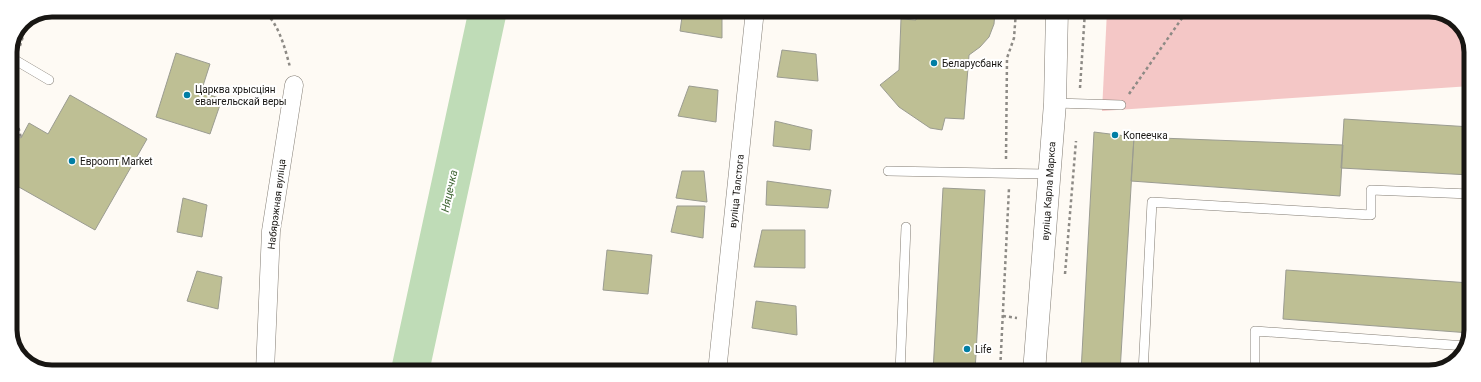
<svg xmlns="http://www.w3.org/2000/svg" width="1481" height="382" viewBox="0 0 1481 382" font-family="Roboto,sans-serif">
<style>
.green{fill:#f4c7c6}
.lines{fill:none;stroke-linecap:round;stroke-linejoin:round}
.river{stroke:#bfdcb7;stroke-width:38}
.building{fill:#bebf94;stroke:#9b9c91}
.lane-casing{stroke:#837d74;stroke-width:10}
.street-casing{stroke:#837d74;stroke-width:19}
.secondary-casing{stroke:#837d74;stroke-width:23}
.path{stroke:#8d8a85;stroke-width:2.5;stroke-dasharray:3 3;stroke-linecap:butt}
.lane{stroke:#fff;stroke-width:9}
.street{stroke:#fff;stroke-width:18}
.secondary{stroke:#fff;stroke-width:22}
.poi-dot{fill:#017ea4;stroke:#fff;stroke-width:1.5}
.labels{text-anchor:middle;stroke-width:4;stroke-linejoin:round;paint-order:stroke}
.poi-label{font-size:10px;fill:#181613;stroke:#fff;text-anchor:start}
.street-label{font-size:10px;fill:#181613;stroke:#fff}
.water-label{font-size:11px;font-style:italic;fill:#3d6331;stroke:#fff}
.rim{fill:none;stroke:#181613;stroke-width:5}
</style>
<rect width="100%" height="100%" fill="#fefaf4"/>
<path class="green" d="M1107 11H1438L1460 24 1471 47V86L1102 111Z"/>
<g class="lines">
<path class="river" d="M410 371 488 10"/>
</g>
<path class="building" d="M683 10H722V38L680 31Z
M783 10H816V16L783 15Z
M916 11H995L994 24 989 37 980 47 969 55 964 119 945 118 942 130 930 128 899 107 880 85 899 70 901 19 916 20Z
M782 50 816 54 818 81 777 77Z
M176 53 210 64 201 92 222 99 210 134 156 117Z
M689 86 718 90 716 122 678 116Z
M70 95 147 139 95 230 10 182V132L21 138 29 123 48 134Z
M1344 119 1471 127 1470 175 1341 168Z
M775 121 812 130 810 150 773 146Z
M1094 132 1134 137 1120 372H1081Z
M1134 137 1343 145 1340 196 1131 181Z
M682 171H704L707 202 676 198Z
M767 181 831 190 828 208 766 205Z
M943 188 985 190 975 372H933Z
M183 198 207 205 202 237 177 232Z
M677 206H705L703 238 671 232Z
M762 230H805V268L754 267Z
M607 250 652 255 648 294 603 290Z
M1286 270 1470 283V333L1283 319Z
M197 271 222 277 218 309 187 301Z
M756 301 796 306 797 335 752 328Z"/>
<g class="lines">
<g class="lane-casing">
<path id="lane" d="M10 57 49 80
M1055 103 1121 105
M888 171 1049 174
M900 372 906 227
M1143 372 1152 202 1371 215V190L1470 194
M1255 372V331L1466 346"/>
</g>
<g class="street-casing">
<path id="street" d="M265 371 271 231 294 85
M717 372 755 10"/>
</g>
<g class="secondary-casing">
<path id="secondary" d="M1034 372 1055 103 1057 11"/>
</g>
<path class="path" d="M262 10C279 22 285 49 290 67
M42 14 97 12 102 10
M20 46 28 20
M1080 88 1085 11
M10 93 21 138
M1129 94 1187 11
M1006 159 1007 58 1014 38 1016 11
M1065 274 1076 141
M1003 316 1017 318
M1000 372 1009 188"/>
<use href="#lane" class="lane"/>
<use href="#street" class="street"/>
<use href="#secondary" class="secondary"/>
</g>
<g class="poi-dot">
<circle cx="934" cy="63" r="4"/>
<circle cx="187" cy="95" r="4"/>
<circle cx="1115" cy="135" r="4"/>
<circle cx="72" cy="161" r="4"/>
<circle cx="967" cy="349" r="4"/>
</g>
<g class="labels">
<g class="poi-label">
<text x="942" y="67">Беларусбанк</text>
<text x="195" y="93">Царква хрысціян<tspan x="195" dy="12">евангельскай веры</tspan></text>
<text x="1123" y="139">Копеечка</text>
<text x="80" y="165">Евроопт Market</text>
<text x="975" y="353">Life</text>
</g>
<g class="street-label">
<text transform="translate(736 191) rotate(-84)" y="4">вуліца Талстога</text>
<text transform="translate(1048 191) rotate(-86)" y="4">вуліца Карла Маркса</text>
<text transform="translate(276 204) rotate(-83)" y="4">Набярэжная вуліца</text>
</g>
<g class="water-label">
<text transform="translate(449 191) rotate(-78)" y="4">Няцечка</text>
</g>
</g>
<path d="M0 0H1481V382H0ZM52 17H1429A35 35 0 0 1 1464 52V330A35 35 0 0 1 1429 365H52A35 35 0 0 1 17 330V52A35 35 0 0 1 52 17Z" fill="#fff" fill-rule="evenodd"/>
<path class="rim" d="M52 17H1429A35 35 0 0 1 1464 52V330A35 35 0 0 1 1429 365H52A35 35 0 0 1 17 330V52A35 35 0 0 1 52 17Z"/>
</svg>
